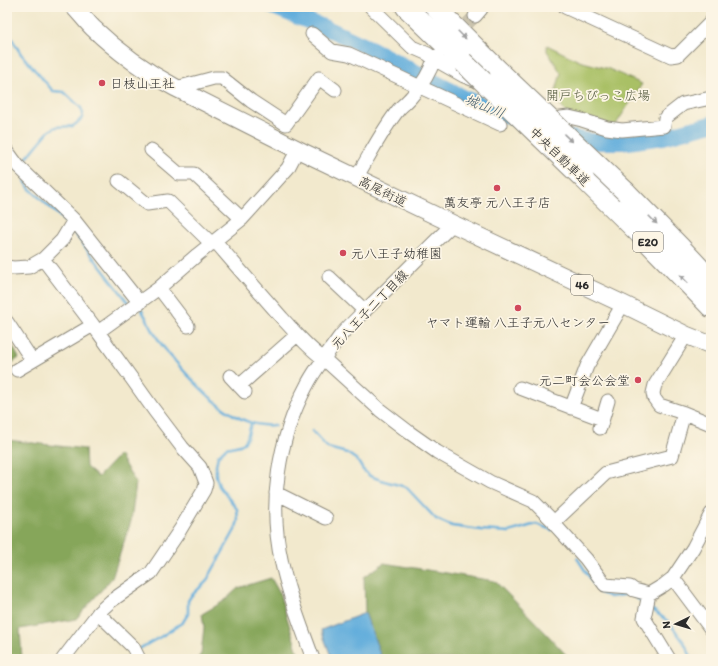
<svg xmlns="http://www.w3.org/2000/svg" width="718" height="666" viewBox="0 0 718 666" font-family="Itim,'Klee One',sans-serif">
<style>
.green{fill:#a9c065;stroke:#6a7648}
.forest{fill:#86a65a;stroke:#586842}
.water{fill:#64aedc;stroke:#486c84}
.lines{fill:none;stroke-linecap:round;stroke-linejoin:round}
.stream{stroke:#64aedc;stroke-width:2.5}
.river{stroke:#64aedc;stroke-width:16}
.minor-tunnel{stroke:#cac3ad;stroke-width:13;stroke-dasharray:13 6;stroke-linecap:butt}
.minor-casing{stroke:#8e8a7c;stroke-width:15}
.major-casing{stroke:#8e8a7c;stroke-width:19}
.highway-casing{stroke:#8e8a7c;stroke-width:22}
.minor{stroke:#fff;stroke-width:13}
.major{stroke:#fff;stroke-width:17}
.highway{stroke:#fff;stroke-width:20}
.highway-bridge-casing{stroke:#8e8a7c;stroke-width:22;stroke-linecap:butt}
.highway-bridge{stroke:#fff;stroke-width:20}
.oneway{fill:#a0a0a0}
.poi-dot{fill:#d1495b;stroke:#fcf5e5;stroke-width:1.5}
.labels{text-anchor:middle;stroke-width:3.5;stroke-linejoin:round;paint-order:stroke}
.shield{fill:#fcf5e5;stroke:#6a6863;stroke-width:1}
.shield-label{font-size:12px;font-weight:bold;fill:#2b2b2b}
.poi-label{font-size:13px;fill:#2b2b2b;stroke:#fcf5e5;text-anchor:start}
.park-label{font-size:13px;fill:#51583c;stroke:#fcf5e5}
.street-label{font-size:13px;fill:#2b2b2b;stroke:#fcf5e5}
.water-label{font-size:14px;font-style:italic;fill:#3f5969;stroke:#fcf5e5}
</style>
<rect width="100%" height="100%" fill="#fcf5e5"/>
<filter id="ink" filterUnits="userSpaceOnUse"><feTurbulence type="fractalNoise" baseFrequency=".025" numOctaves="2"/><feDisplacementMap in="SourceGraphic" scale="8" xChannelSelector="R" yChannelSelector="G"/><feConvolveMatrix kernelMatrix="1 2 1 2 8 2 1 2 1" color-interpolation-filters="sRGB"/></filter>
<filter id="wash" filterUnits="userSpaceOnUse"><feTurbulence type="fractalNoise" baseFrequency=".012" numOctaves="4" result="noise"/><feDisplacementMap in="SourceGraphic" scale="16" xChannelSelector="R" yChannelSelector="G"/><feGaussianBlur stdDeviation="0.9" result="paint"/><feColorMatrix in="noise" values="0 0 0 0 0 0 0 0 0 0 0 0 0 0 0 0 0 1.4 0 .05"/><feComposite in="paint" operator="in"/></filter>
<g filter="url(#wash)">
<rect width="100%" height="100%" fill="#f2e9cd"/>
<path class="green" d="M547 45 579 61 609 69 642 84 613 129 569 117 554 97 561 73 547 51Z"/>
<path class="forest" d="M7 335 19 358 7 366Z
M7 440 85 449 86 467 98 477 119 455 136 483 131 521 112 578 76 619 20 629 22 659H7Z
M384 563 495 581 544 631 570 659H382L365 613 364 577Z
M271 578 279 592 300 659H197L201 654 204 627 202 614 224 601 238 588Z"/>
<path class="water" d="M365 613 382 659H332L321 630Z"/>
<g class="lines">
<path class="stream" d="M7 31 21 54 53 91 64 92 81 108 83 113 82 118 77 123 73 126 56 127 49 131 24 161V164
M25 181 29 188 68 224
M72 230 128 302
M141 309C149 322 155 337 165 349 170 356 177 363 183 370 205 394 239 430 275 425
M312 431 328 448 347 453 357 460 363 470 370 476 384 481 406 487 436 519 452 526 481 530 509 532 536 524 552 530
M577 558 599 592 610 597 630 594
M634 596 643 603
M650 608 669 622 685 644 692 659
M139 649 162 636 183 622 188 614V601L191 596 206 582 235 530 238 521 237 509 219 486 216 476V465L218 456 226 448 240 445 244 443 247 438 251 424"/>
<path class="river" d="M273 7 333 31 374 50 465 98 519 120
M565 137 597 142H628L663 137 711 124"/>
</g>
</g>
<g filter="url(#ink)">
<g class="lines">
<path class="minor-tunnel" d="M454 37 475 16"/>
<g class="minor-casing">
<path id="minor" d="M565 7 671 56 678 55 711 22
M475 16 481 9V7
M312 34 332 51 349 54 500 124
M437 56 434 59 464 76 477 81
M176 88 214 78H222L251 101 286 124 319 78 335 90
M545 120 569 117 582 120 607 128 622 130 664 126 665 118 683 104 711 98
M151 150 179 174H194L242 219
M7 151 18 166 74 220 140 303
M356 178C370 155 382 130 399 109 403 105 408 101 412 96 422 85 430 73 434 59L428 54 412 47 371 7
M119 181 147 204 168 201 212 244
M215 241C237 267 259 292 282 318 295 332 308 348 324 359L380 410 410 433 437 452 490 482 533 501 554 522 556 526 586 559 605 585 630 587 634 590 649 594 664 585 673 578 693 548 711 514
M43 259 93 325
M7 267 13 268 29 267 43 259 62 240 74 220
M329 277 365 311
M159 288 188 326
M7 322 32 360
M686 335 655 385 653 393 654 398 659 405 684 413 711 424
M17 370 93 325 98 332 159 288 197 255 242 219 288 168 298 149
M230 376 245 392
M239 386 297 335
M520 388 602 419
M571 408 587 366 623 304
M600 428 608 401
M276 493 326 518
M554 522 606 473 672 456 684 413
M673 578 711 629
M649 594 644 618 669 659
M98 613 133 647 139 659
M63 659 99 612 111 601 151 573 180 530 204 490 206 483 200 467 182 447 154 410 132 379 98 332
M313 659C302 628 289 597 282 564 268 504 278 439 307 385 315 369 330 350 341 335 352 322 367 309 379 297 404 273 428 248 453 224"/>
</g>
<g class="major-casing">
<path id="major" d="M74 7C81 14 86 21 93 28 117 51 146 72 176 88L305 153 453 224 623 304 686 335 711 345"/>
</g>
<g class="highway-casing">
<path id="highway" d="M406 7 463 62
M435 7 500 72
M584 179 642 236 711 307
M626 192 681 248 711 280"/>
</g>
<use href="#minor" class="minor"/>
<use href="#major" class="major"/>
<use href="#highway" class="highway"/>
<g class="highway-bridge-casing">
<path id="highway-bridge" d="M463 62 584 179
M500 72 626 192"/>
</g>
<use href="#highway-bridge" class="highway-bridge"/>
</g>
<defs><path id="oneway-solid" d="M-6-.8H1V-3.2L6.5 0L1 3.2V.8H-6Z"/></defs>
<g class="oneway">
<use href="#oneway-solid" transform="translate(462 35) rotate(45)"/>
<use href="#oneway-solid" transform="translate(568 138) rotate(44)"/>
<use href="#oneway-solid" transform="translate(653 220) rotate(45)"/>
<use href="#oneway-solid" transform="translate(684 279) rotate(-134)"/>
</g>
</g>
<g class="poi-dot">
<circle cx="102" cy="83" r="4"/>
<circle cx="497" cy="188" r="4"/>
<circle cx="343" cy="253" r="4"/>
<circle cx="518" cy="308" r="4"/>
<circle cx="638" cy="380" r="4"/>
</g>
<g class="labels">
<g class="shield">
<rect x="633" y="232" width="30" height="20" rx="3"/>
<rect x="571" y="275" width="22" height="20" rx="3"/>
</g>
<g class="shield-label">
<text x="648" y="246">E20</text>
<text x="582" y="289">46</text>
</g>
<g class="poi-label">
<text x="110" y="88">日枝山王社</text>
<text x="497" y="207" text-anchor="middle">萬友亭 元八王子店</text>
<text x="351" y="258">元八王子幼稚園</text>
<text x="518" y="327" text-anchor="middle">ヤマト運輸 八王子元八センター</text>
<text x="630" y="385" text-anchor="end">元二町会公会堂</text>
</g>
<g class="park-label">
<text x="598" y="100">開戸ちびっこ広場</text>
</g>
<g class="street-label">
<text transform="translate(560 156) rotate(44)" y="5">中央自動車道</text>
<text transform="translate(383 191) rotate(26)" y="5">高尾街道</text>
<text transform="translate(369 309) rotate(-46)" y="5">元八王子二丁目線</text>
</g>
<g class="water-label">
<text transform="translate(485 106) rotate(22)" y="5">城山川</text>
</g>
</g>
<rect width="718" height="666" fill="none" stroke="#fcf5e5" stroke-width="24"/>
<g transform="translate(676 624) rotate(265)" stroke="#fcf5e5" stroke-width="3" paint-order="stroke">
<path d="M0-3L7 15L0 10L-7 15Z" fill="#2b2b2b"/>
<text y="-6" font-size="11" font-weight="bold" text-anchor="middle" fill="#2b2b2b">N</text>
</g>
</svg>
